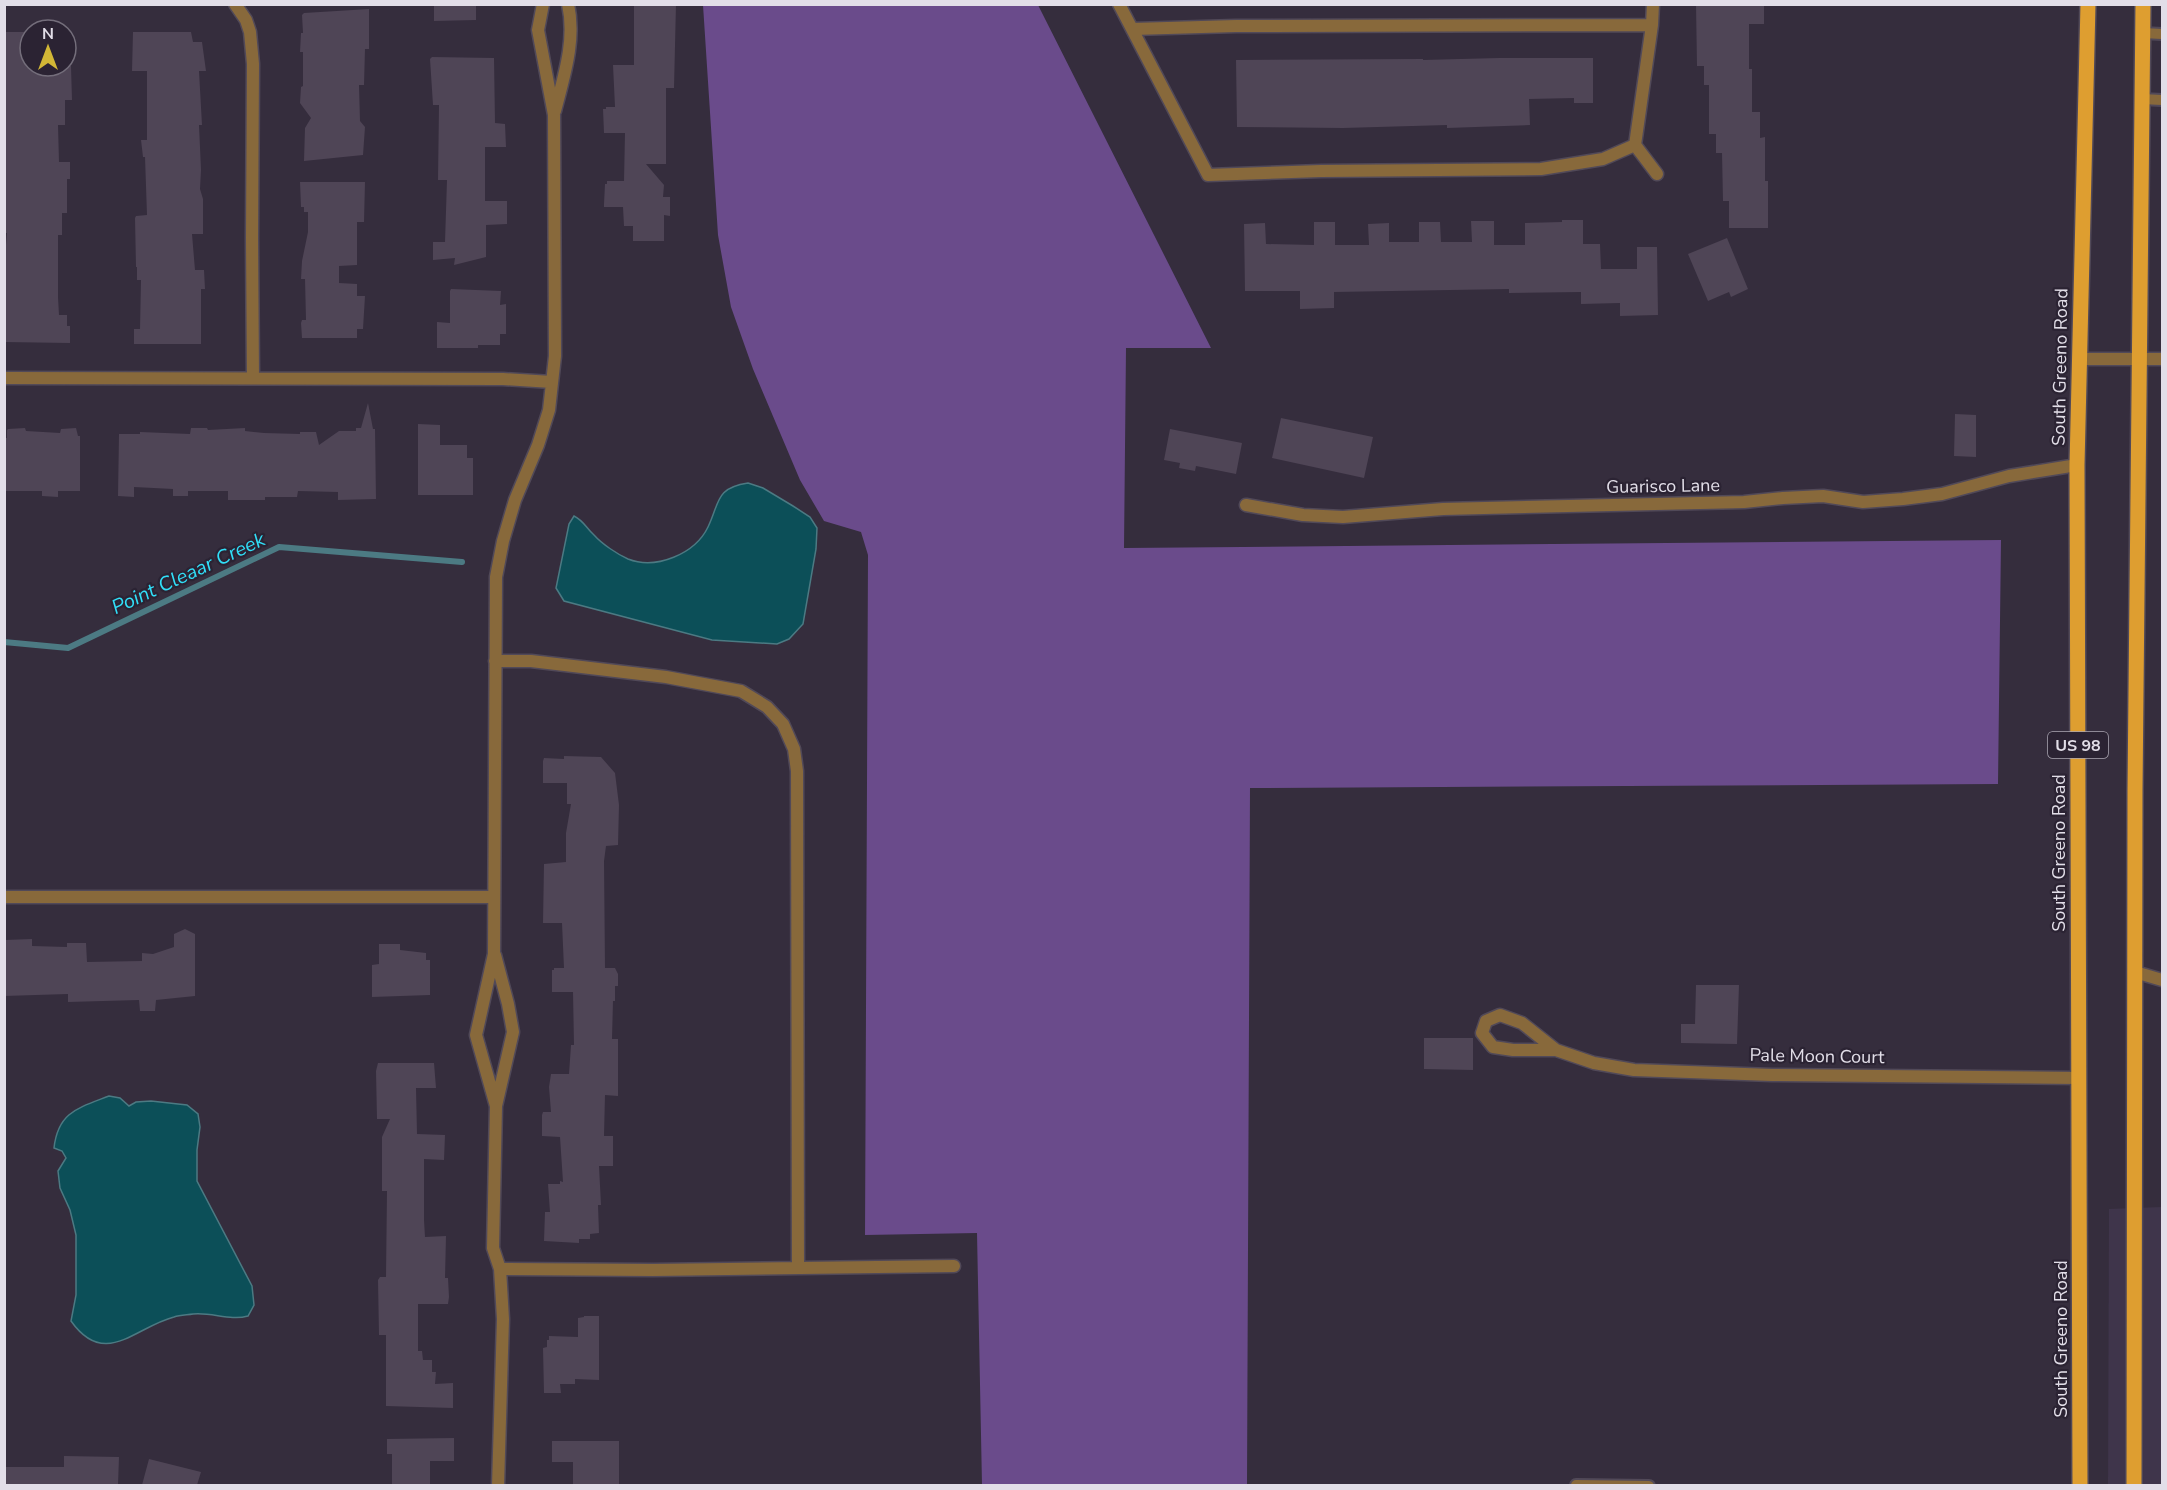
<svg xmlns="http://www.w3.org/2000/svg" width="2167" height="1490" viewBox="0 0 2167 1490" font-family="'Nunito Sans',sans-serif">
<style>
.built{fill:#3f354b}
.forest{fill:#6a4b8b}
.water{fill:#0c4f58;stroke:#4c7a83;stroke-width:1.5}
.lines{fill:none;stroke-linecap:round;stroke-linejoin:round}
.stream{stroke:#4c7a83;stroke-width:6}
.building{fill:#4f4556}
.service-casing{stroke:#514958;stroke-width:14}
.minor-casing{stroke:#514958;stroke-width:15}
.tertiary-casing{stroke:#514958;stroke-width:15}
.primary-casing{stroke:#514958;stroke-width:18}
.service{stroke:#88693b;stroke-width:10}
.minor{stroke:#88693b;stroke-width:12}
.tertiary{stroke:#88693b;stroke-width:12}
.primary{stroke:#de9e30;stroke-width:15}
.labels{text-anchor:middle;stroke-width:4.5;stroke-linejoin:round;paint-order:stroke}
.shield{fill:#2b2333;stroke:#aba6b2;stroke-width:1.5}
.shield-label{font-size:16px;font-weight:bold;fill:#e2dee8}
.street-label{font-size:18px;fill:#e2dee8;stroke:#2b2333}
.water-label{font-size:20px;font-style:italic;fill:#31dff8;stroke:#2b2333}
</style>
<rect width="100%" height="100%" fill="#352d3d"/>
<path class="built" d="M2162 1207V1485L2108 1486 2109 1209Z"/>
<path class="forest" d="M703 5H1038L1211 348H1126L1124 548 2001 540 1998 784 1250 788 1247 1485H982L977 1233 865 1235 868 555 861 532 824 521 800 480 753 369 731 307 718 235Z"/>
<path class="water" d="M748 483 763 488 793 506 810 517 817 528 816 549 803 624 789 639 777 644 712 640 564 601 556 588 569 524 574 516C584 521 586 528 594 535 602 544 617 554 628 559 656 570 695 554 708 527 720 502 715 488 748 483Z
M109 1096 120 1098 129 1106 136 1102 151 1101 187 1105 198 1114 200 1127 197 1150V1181L252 1286 254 1305 248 1316C230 1321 212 1312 193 1314 187 1315 180 1315 174 1317 135 1327 105 1369 71 1321L76 1295V1235L70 1210 60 1188 58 1171 66 1158 62 1151 54 1148C58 1112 78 1108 109 1096Z"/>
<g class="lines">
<path class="stream" d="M4 642 68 648 279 547 462 562"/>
</g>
<path class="building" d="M434 4H476V20L434 21Z
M634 4H676L674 88H666V164H646L664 185 663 197H670V216L664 215V241H633V226H624L623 207H604V204L605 184H607V181H624L625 133H604L603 109H606V107H615L613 65H634Z
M1696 4H1764V24H1749V69H1752V112H1760V138L1765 137V181H1768V228H1729V201H1723L1722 153H1716V134H1709V85H1704V66H1697Z
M369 9V49H365L364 85H359L360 121 365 127 363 155 304 161 305 128 311 118 300 103 301 87 303 86V52H300L301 33H303L302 15 304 13Z
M5 32H30V66H71L72 100H65V125H58L59 162H70V179H67V213H62V235H58V297L59 315H67V326H70V343L4 342V268L7 233H4Z
M133 32H191L193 42H202L206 71H199L202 125H199L201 170 200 189 203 199V234H192L195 270H204L205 289H201V344H134V329H140L141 280H137V267H136L135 218 136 216 147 215 145 157H143L141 140H147V71H132Z
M432 57 494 58 495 123 505 124 506 147H485V201H507V224L486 225V257L454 265 455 258 433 260V242H445L447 180H438L439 105H433L430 59Z
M1499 58H1593V103H1574V98L1529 99 1530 125 1447 128V125L1343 128 1237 127 1236 60 1423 59V60Z
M300 182H365L364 222H357V265L339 266V283L357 284V296H365L363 329H357V338H302L301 323 302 320H306L305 279H301L302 261 308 232V212H304V207H301Z
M1562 220H1583V244H1600L1601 269H1637V247H1657L1658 315 1620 316V303L1581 304V292L1509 293V289L1334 292V308L1300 309V291H1245L1244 224 1265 223 1266 244 1314 245V222H1335V245H1369L1368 224 1389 223V242H1419V222H1440L1441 242H1472L1471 221H1494V245H1525V223L1562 222Z
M1727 238 1748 289 1731 297 1729 292 1708 301 1688 254Z
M451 289 501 291 500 305 506 304V334H500V345H478V348H437V322L450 323V291Z
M368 403 373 429H375L376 499 338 500V492L298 491 297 497H265V500H228V491H188V496H173V489L134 487V497L118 496 119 434H140V432L190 434 191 428H207L208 430 245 428V431L264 433 300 434V432H316L319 445 339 431H356V428H361Z
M1955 414 1976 415V457L1954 456Z
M1281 418 1373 437 1364 478 1272 458Z
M418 424 440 425V445H467V458H473V495H418Z
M25 428 26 431 60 433 61 429 76 428 78 436H80V491H58V497L42 496V491H4V438H7V430L8 429Z
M1170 429 1242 443 1236 474 1196 466 1195 471 1179 468 1180 463 1164 460Z
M564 756 601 757 615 773 619 805 618 845 606 846 604 861 605 968H615L618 974V986H615V1001H613L612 1039H618V1096L605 1095 604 1136H613V1166H599L601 1205H598L599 1233 590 1234V1239H579V1243L544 1241 545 1212H550L548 1184H560V1181L563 1182 560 1137 542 1136V1115L543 1112H551L549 1087 551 1074H569L571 1045H574L573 992H552V970H554V968H564L562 923H543L544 864 566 862V833L571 804H567V783H543V761L544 758 564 759Z
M185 929 195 934V996L156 1000 155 1011H140L139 1000 68 1002V994L4 996 5 940 32 939V946L67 947V943H86L87 962 142 961V953L153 954 174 947V934Z
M379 944H400V950L426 953V960H430V995L372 997V965L379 964Z
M1696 985H1739L1737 1044 1681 1043V1024H1695Z
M1424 1038H1473V1070L1424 1069Z
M378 1063H434L436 1088H416L417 1134 445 1135 444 1160 424 1159V1220L425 1237 446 1236 445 1278H448L449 1297 448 1304H418V1351H422L423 1360H432V1372H436L435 1384 453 1383V1408L386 1406V1335H379L378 1280 380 1277H386L387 1191H382V1137L390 1119H377L376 1071Z
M584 1316H599V1380L575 1379V1384H560L561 1393H544L543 1348 547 1347V1340H549V1336L578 1337V1318L584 1317Z
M454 1438V1461H430V1485H392V1454H387V1439Z
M552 1441H619V1485H573V1462H552Z
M64 1456 119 1457 118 1485H4V1467H64Z
M149 1459 201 1472 197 1485H142Z"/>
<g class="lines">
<g class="service-casing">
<path id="service" d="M2143 33 2162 34
M2142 99 2162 100
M1576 1485 1649 1486"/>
</g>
<g class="minor-casing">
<path id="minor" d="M235 4 246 20 250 32 253 64 252 237 253 378
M1119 4 1208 175 1321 171 1541 169 1603 159 1635 145
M1133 29 1236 26 1652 25
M555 111C564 76 576 40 568 4
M1635 145 1652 25 1653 4
M1635 145 1657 174
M4 378 503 379 552 382
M1246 505 1303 515 1343 517 1443 509 1744 502 1783 498 1823 496 1863 502 1903 499 1942 494 2009 476 2077 465
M495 661H531L666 677 741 691 767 707 783 724 794 749 797 771 798 1268
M4 897H494
M495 955 508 1004 513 1032 496 1106 493 1248 500 1269 503 1319 498 1486
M2135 972 2162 980
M1500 1015 1522 1023 1556 1050H1513L1493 1047 1482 1033 1486 1021Z
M1556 1050 1594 1063 1634 1070 1772 1075 2079 1078
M496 1106 476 1035 494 954 496 577 503 541 515 500 538 445 549 410 555 356 554 115 538 30 543 4
M500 1269 653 1270 954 1266"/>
</g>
<g class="tertiary-casing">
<path id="tertiary" d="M2080 359H2162"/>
</g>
<g class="primary-casing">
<path id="primary" d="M2080 1486 2077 465 2088 4
M2134 1486 2135 791 2143 4"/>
</g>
<use href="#service" class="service"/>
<use href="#minor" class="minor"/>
<use href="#tertiary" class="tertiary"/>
<use href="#primary" class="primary"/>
</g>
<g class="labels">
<rect class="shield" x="2048" y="732" width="60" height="26" rx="4.5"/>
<g class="shield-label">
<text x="2078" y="751">US 98</text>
</g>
<g class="street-label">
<text transform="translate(2060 367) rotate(-89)" y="6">South Greeno Road</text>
<text transform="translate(1663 486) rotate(-1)" y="6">Guarisco Lane</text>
<text transform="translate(2059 853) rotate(-90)" y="6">South Greeno Road</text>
<text transform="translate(1817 1056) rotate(1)" y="6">Pale Moon Court</text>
<text transform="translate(2061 1339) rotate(-90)" y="6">South Greeno Road</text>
</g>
<g class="water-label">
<text transform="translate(188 573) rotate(-25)" y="7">Point Cleaar Creek</text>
</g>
</g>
<rect width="2167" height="1490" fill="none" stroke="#e2dee8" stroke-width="12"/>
<g transform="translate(48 48)"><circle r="28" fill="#2b2333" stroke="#746e7b" stroke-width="1.5"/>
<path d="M0-4.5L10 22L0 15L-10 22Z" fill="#d2b736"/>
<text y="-9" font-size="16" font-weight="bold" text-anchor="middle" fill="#e2dee8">N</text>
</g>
</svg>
